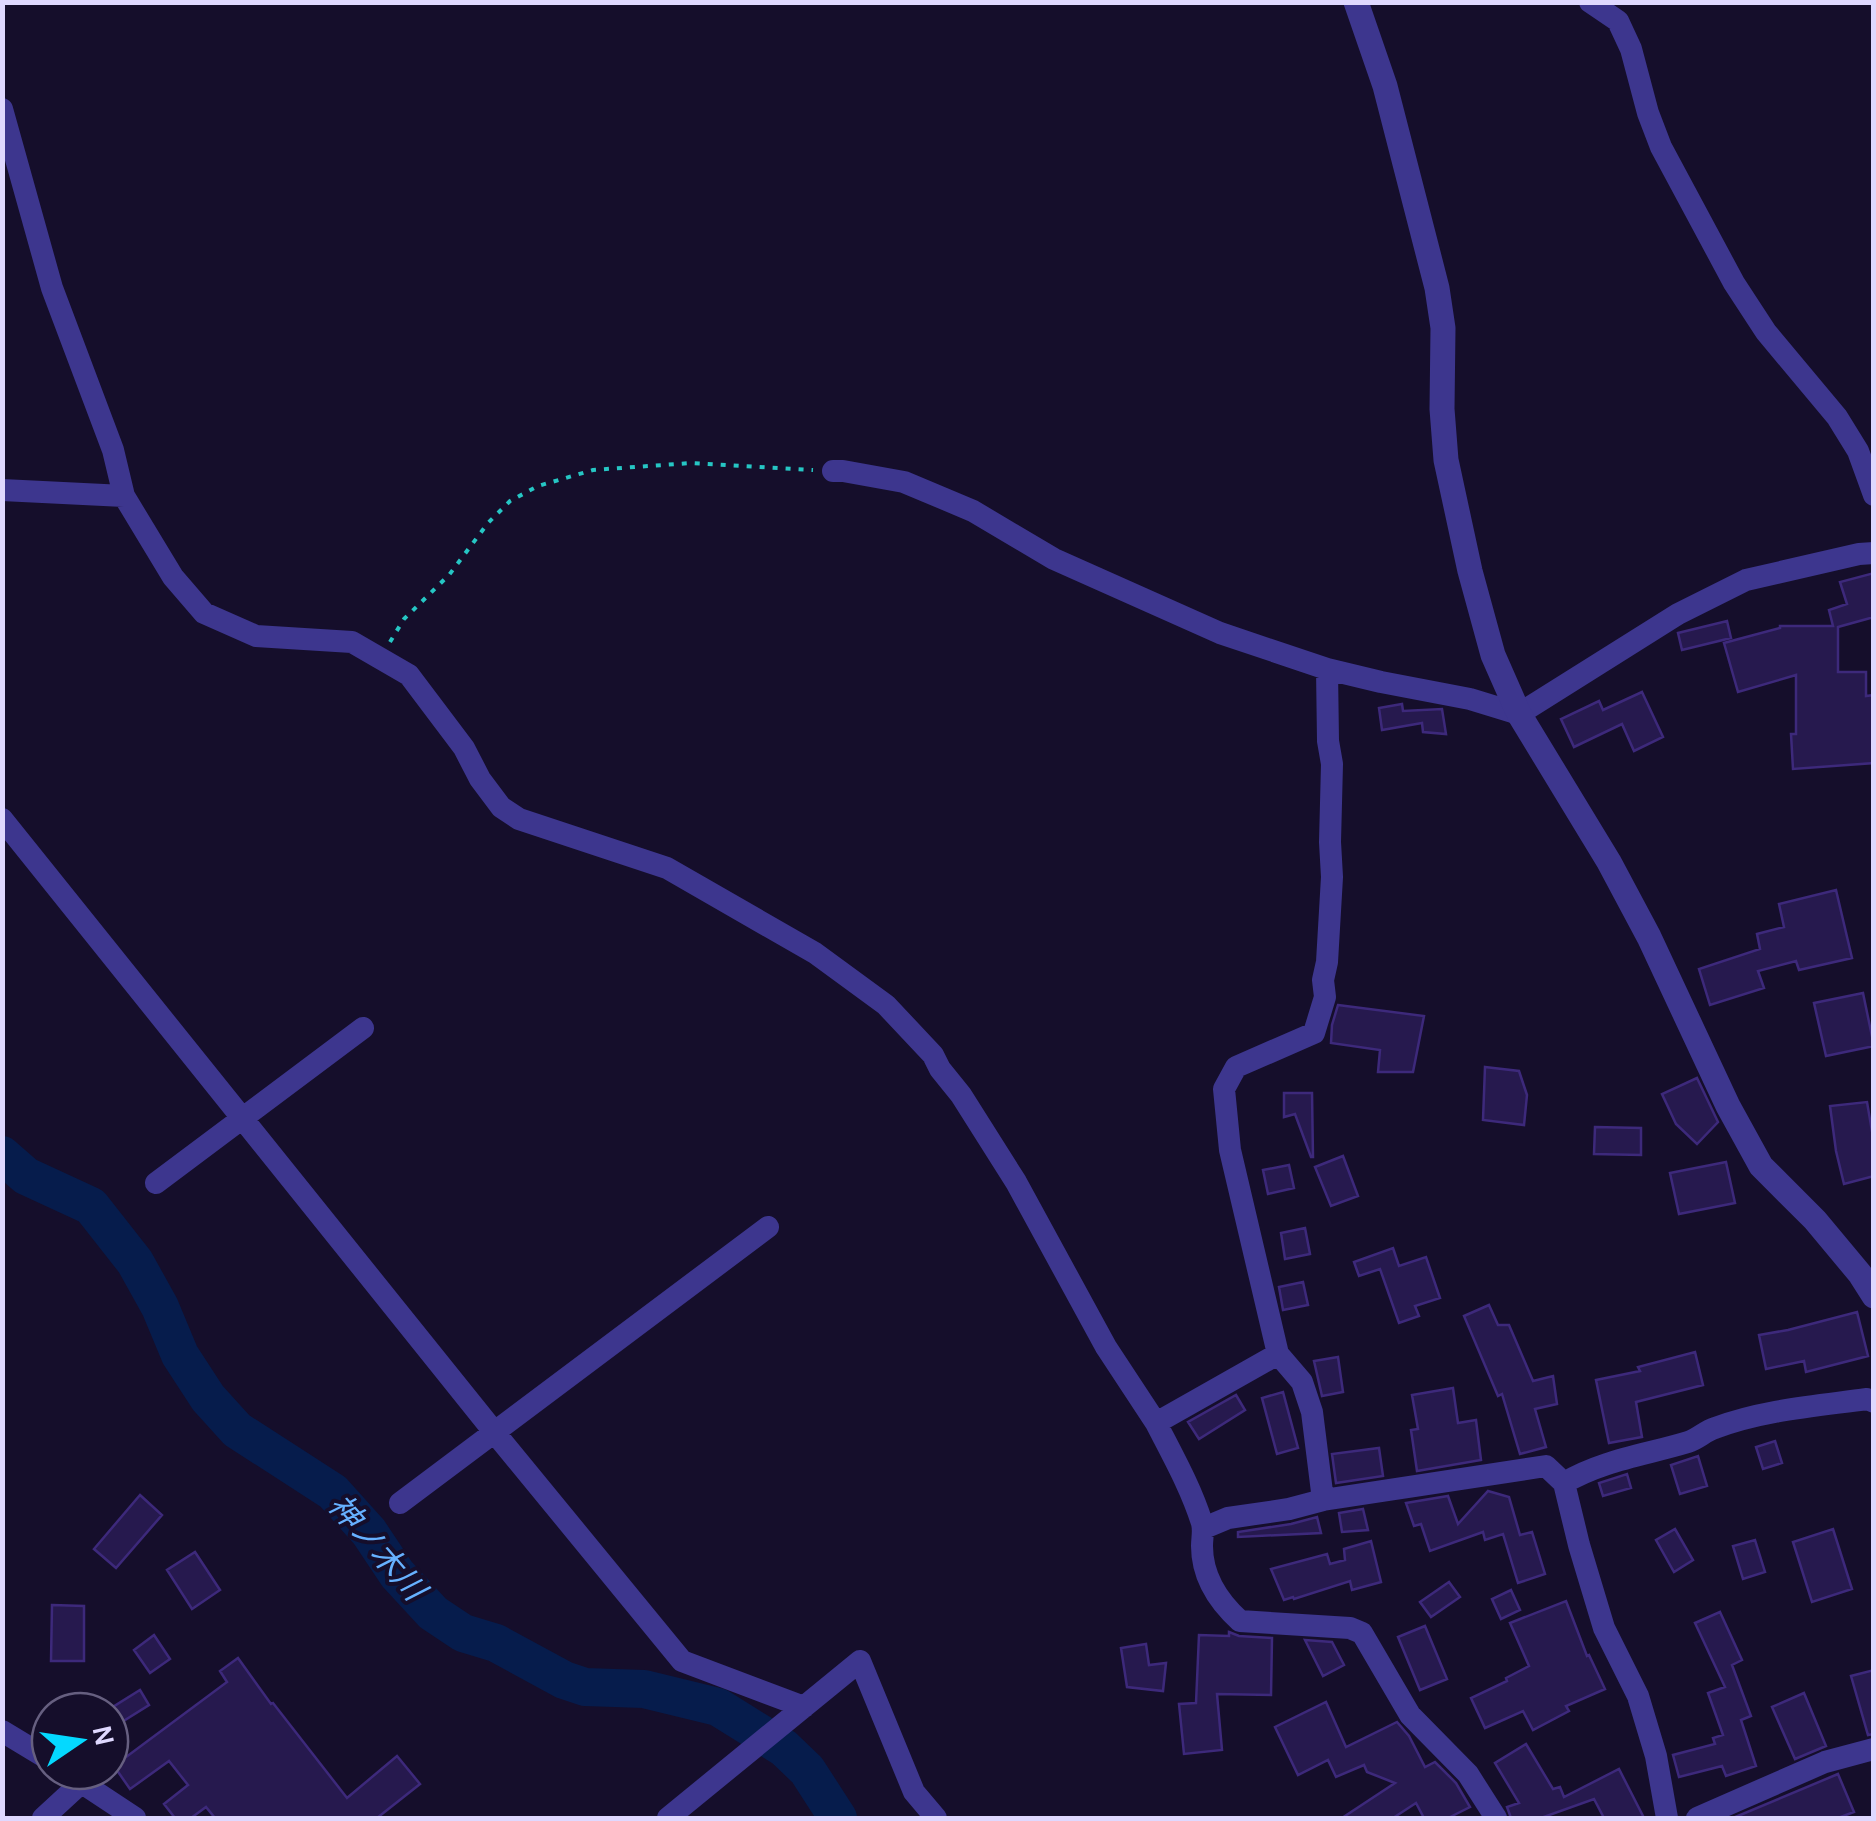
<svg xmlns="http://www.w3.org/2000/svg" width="1876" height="1821" viewBox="0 0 1876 1821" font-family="Karla,'Noto Sans JP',sans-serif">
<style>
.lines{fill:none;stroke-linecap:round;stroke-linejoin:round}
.river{stroke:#061c4c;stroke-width:38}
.building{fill:#26194e;stroke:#3d297b;stroke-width:2.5}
.path{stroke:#26c6c4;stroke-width:4;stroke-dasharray:5 8;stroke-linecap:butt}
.minor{stroke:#3d368e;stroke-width:22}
.tertiary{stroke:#3d368e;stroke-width:25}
.labels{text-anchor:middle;stroke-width:8;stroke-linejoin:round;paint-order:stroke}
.water-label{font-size:32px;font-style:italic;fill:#66b1ff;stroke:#150e2b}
</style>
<rect width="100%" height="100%" fill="#150e2b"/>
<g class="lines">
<path class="river" d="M2 1155 26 1176 91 1206 135 1262 160 1307 180 1355 208 1398 237 1430 333 1492 369 1532 397 1574 433 1613 463 1633 496 1643 564 1680 585 1687 644 1689 718 1707 784 1748 807 1770 838 1818"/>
</g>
<path class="building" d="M1874 573V617L1838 627V672H1866V696L1874 695V763L1793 769 1791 734H1796V675L1738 692 1724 643 1780 628V626H1833L1829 610 1847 604 1840 582Z
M1727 621 1731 638 1682 650 1678 633Z
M1642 692 1663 737 1634 751 1622 724 1574 747 1561 719 1599 701 1603 710Z
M1402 704 1403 711 1442 709 1446 734 1423 732 1422 723 1382 730 1379 708Z
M1836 890 1852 958 1799 970 1796 961 1758 971 1764 988 1710 1005 1699 969 1760 949 1757 934 1784 927 1779 904Z
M1863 993 1874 1046 1826 1056 1814 1003Z
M1338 1005 1424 1016 1413 1072H1378L1380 1050 1331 1043 1332 1025Z
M1485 1067 1519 1071 1527 1095 1524 1125 1483 1120Z
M1697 1078 1718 1122 1697 1144 1676 1124 1662 1094Z
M1284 1093H1312L1313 1157H1311L1295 1114 1284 1117Z
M1867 1102 1874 1143V1176L1844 1184 1836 1151 1830 1106Z
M1595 1127 1641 1128V1155L1594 1154Z
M1343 1156 1358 1196 1331 1206 1315 1167Z
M1726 1162 1735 1203 1679 1214 1670 1173Z
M1289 1165 1294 1188 1268 1194 1263 1170Z
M1305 1228 1310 1254 1285 1259 1281 1233Z
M1393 1248 1399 1266 1426 1257 1440 1298 1415 1306 1419 1316 1399 1323 1380 1269 1359 1276 1354 1262Z
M1303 1282 1308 1305 1283 1310 1279 1287Z
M1489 1305 1498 1325H1509L1533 1381 1553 1376 1557 1404 1535 1409 1546 1447 1520 1454 1502 1394 1498 1396 1464 1316Z
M1857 1312 1868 1356 1806 1372 1804 1361 1766 1369 1759 1335 1788 1330Z
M1695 1352 1703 1385 1636 1402 1642 1437 1609 1443 1596 1380 1640 1371 1638 1367Z
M1338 1357 1343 1392 1322 1396 1314 1361Z
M1453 1388 1458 1423 1476 1420 1481 1460 1417 1471 1411 1430 1418 1429 1412 1395Z
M1283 1392 1298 1448 1277 1454 1262 1398Z
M1236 1395 1245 1410 1199 1439 1188 1422Z
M1775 1441 1782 1463 1763 1469 1756 1447Z
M1379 1448 1383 1476 1336 1483 1332 1454Z
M1698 1456 1707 1486 1680 1494 1671 1465Z
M1627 1474 1631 1488 1603 1496 1599 1483Z
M1488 1491 1509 1497 1520 1535 1532 1532 1545 1574 1518 1583 1503 1534 1485 1540 1483 1532 1430 1551 1421 1524 1414 1526 1406 1503 1448 1496 1458 1524Z
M140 1495 162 1515 116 1568 94 1549Z
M1363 1509 1368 1530 1342 1532 1339 1513Z
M1317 1517 1321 1533 1238 1537V1532L1291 1524Z
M1675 1529 1693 1560 1674 1572 1656 1540Z
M1833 1529 1852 1589 1812 1602 1793 1542Z
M1755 1540 1765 1572 1743 1579 1733 1546Z
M1371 1541 1381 1582 1352 1590 1350 1581 1294 1599 1293 1597 1284 1600 1271 1569 1327 1554 1330 1564 1345 1560 1344 1549Z
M195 1552 220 1590 192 1609 167 1570Z
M1449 1582 1460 1597 1431 1617 1420 1602Z
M1511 1590 1520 1610 1501 1619 1492 1599Z
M1566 1601 1587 1656 1589 1655 1605 1689 1566 1706 1569 1711 1533 1730 1523 1711 1485 1728 1471 1698 1507 1681 1506 1678 1529 1666 1510 1623Z
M52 1605 84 1606V1661H51Z
M1720 1612 1742 1660 1732 1665 1751 1716 1741 1720 1756 1766 1726 1776 1722 1766 1679 1777 1673 1755 1715 1744 1713 1738 1723 1735 1708 1693 1725 1687 1695 1623Z
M1425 1626 1447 1679 1420 1690 1398 1637Z
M1229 1632 1239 1636 1272 1638 1271 1695 1217 1694 1222 1750 1184 1754 1179 1704 1196 1703 1199 1635 1229 1636Z
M154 1635 170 1659 150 1673 134 1650Z
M1305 1640 1332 1642 1344 1665 1323 1676Z
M1146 1644 1149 1665 1166 1663 1163 1691 1127 1687 1121 1648Z
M238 1658 271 1704 273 1703 347 1798 397 1756 420 1784 377 1818H215L206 1807 191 1818H175L164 1804 188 1785 169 1761 130 1789 114 1766 227 1682 220 1671Z
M1874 1670V1734L1868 1735 1851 1676Z
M140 1690 149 1705 117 1725 108 1710Z
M1804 1693 1826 1746 1795 1759 1772 1707Z
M1326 1702 1346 1747 1397 1722 1409 1736 1425 1767 1435 1762 1456 1783 1470 1807 1448 1818H1424L1416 1803 1393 1818H1342L1395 1783 1367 1772 1364 1765 1336 1777 1328 1760 1298 1775 1275 1727Z
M1526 1744 1553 1789 1560 1787 1564 1797 1619 1769 1644 1818H1604L1594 1799 1541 1818H1511L1507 1807 1519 1803 1495 1763Z
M1838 1774 1854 1812 1838 1818H1733Z"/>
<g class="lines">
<path class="path" d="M390 642 404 619 449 575 488 523 510 501 538 486 593 470 691 463 813 470"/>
<path class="minor" d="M1590 2 1618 21 1631 49 1648 113 1661 147 1734 283 1766 332 1837 417 1858 451 1874 495
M2 109 52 288 113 450 124 496 173 577 204 613 256 636 352 642 409 675 464 748 480 779 501 807 519 819 667 868 815 953 886 1005 933 1055 940 1069 961 1095 1016 1182 1106 1347 1156 1423 1278 1354
M833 471H843L904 482 973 511 1054 559 1220 633 1327 669 1381 682 1470 699 1519 714 1678 614 1746 580 1859 554 1874 553
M2 490 124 496
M1327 669 1328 741 1332 764 1330 842 1332 877 1327 962 1323 980 1325 997 1314 1033 1236 1067 1224 1089 1230 1150 1278 1354 1302 1382 1312 1412 1323 1500 1546 1466 1564 1483 1579 1545 1604 1628 1638 1696 1656 1756 1667 1818
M2 819 495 1433 682 1661 804 1707
M156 1183 363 1028
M1156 1423C1173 1456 1191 1488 1202 1523 1204 1531 1202 1538 1202 1546 1202 1576 1218 1601 1240 1621L1350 1628 1362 1633 1410 1715 1468 1774 1496 1818
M1564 1483C1603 1460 1645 1455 1688 1442 1698 1439 1705 1431 1715 1428 1763 1410 1816 1406 1867 1399L1874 1402
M400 1503 768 1227
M1204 1528 1228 1518 1289 1509 1323 1500
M2 1731 50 1760
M64 1771 135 1818
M43 1818 80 1784
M668 1818 860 1661 914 1792 936 1818
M1697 1818 1825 1762 1874 1749"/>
<path class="tertiary" d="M1356 2 1385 86 1437 288 1443 328 1442 409 1446 460 1470 571 1493 655 1519 714 1609 862 1649 937 1728 1106 1761 1166 1815 1220 1860 1274 1874 1296"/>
</g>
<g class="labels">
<g class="water-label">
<text transform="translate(377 1547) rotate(49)" y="11">神ノ木川</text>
</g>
</g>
<rect width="1876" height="1821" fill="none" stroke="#dfd8ff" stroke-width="10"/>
<g transform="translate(80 1741) rotate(77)"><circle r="48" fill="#150e2b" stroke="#665f80" stroke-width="2.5"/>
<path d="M0-8L18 38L0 25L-18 38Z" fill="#04d9ff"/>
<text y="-15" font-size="28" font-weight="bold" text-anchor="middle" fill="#dfd8ff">N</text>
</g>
</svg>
